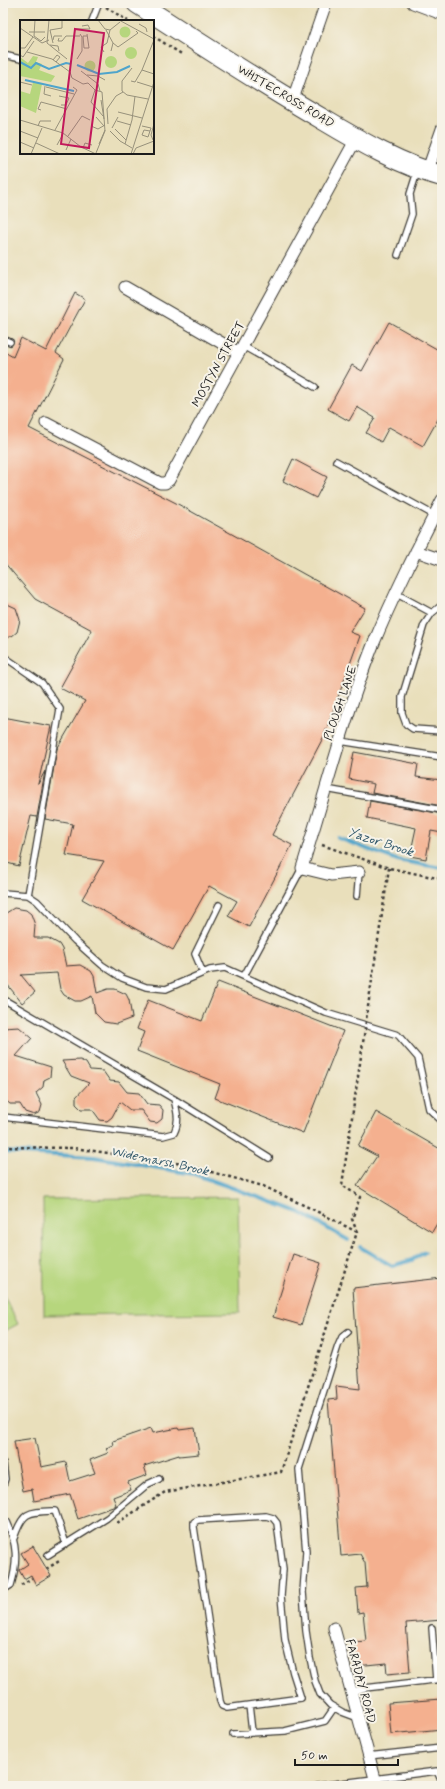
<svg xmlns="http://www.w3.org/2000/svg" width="445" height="1789" viewBox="0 0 445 1789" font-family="Mynerve,sans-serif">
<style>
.green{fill:#b6d67d;stroke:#69794c}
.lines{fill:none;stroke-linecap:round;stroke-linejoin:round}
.stream{stroke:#4fa4cb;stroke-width:4}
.building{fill:#f4b08f}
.lane-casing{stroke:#3b3934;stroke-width:8}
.street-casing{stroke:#3b3934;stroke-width:13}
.highway-casing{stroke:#3b3934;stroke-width:22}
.path{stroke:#3b3934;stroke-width:2.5;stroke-dasharray:3 3;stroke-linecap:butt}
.lane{stroke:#fff;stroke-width:5.5}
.street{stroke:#fff;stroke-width:11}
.highway{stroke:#fff;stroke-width:20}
.path-bridge{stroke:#3b3934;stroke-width:2.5;stroke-dasharray:3 3;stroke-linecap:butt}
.labels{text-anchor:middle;stroke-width:4;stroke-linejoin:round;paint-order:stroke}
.street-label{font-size:12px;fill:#1c1c1c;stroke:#f7f3e8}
.water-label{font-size:13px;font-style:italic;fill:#33596b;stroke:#f7f3e8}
.inset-river{fill:none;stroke:#4fa4cb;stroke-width:2}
.inset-road{fill:none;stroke:#97917b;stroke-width:1}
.view{fill:#c2185b;fill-opacity:0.15;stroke:#c2185b;stroke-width:2}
.inset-edge{fill:none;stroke:#1c1c1c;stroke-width:2}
</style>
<rect width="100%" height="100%" fill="#f7f3e8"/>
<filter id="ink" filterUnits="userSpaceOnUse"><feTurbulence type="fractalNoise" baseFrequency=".025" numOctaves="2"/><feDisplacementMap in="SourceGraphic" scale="8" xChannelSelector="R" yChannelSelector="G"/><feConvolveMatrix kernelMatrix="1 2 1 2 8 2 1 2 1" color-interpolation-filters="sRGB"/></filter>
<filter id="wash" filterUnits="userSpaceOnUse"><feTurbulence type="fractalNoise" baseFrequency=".012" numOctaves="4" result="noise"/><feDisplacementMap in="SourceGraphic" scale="16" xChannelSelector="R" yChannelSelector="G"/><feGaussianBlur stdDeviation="0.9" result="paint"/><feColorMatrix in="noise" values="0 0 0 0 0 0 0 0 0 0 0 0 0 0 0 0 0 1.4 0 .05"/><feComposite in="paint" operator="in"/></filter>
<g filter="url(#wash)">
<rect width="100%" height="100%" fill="#e9dfbb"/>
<path class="green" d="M238 1197 240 1313 44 1315 43 1199Z
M3 1294 18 1324 3 1332Z"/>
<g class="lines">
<path class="stream" d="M338 838 397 860 442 868
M3 1152 94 1157 194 1174 299 1212 348 1240
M360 1247 392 1266 412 1260 425 1252"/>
</g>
<g id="blocks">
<path class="building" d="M75 293 85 299 56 353 64 359 29 428 176 503 365 608 350 632 360 636 324 736 272 835 292 845 249 927 228 916 237 901 209 886 173 950 82 899 104 861 66 855 73 824 45 819 57 749 85 701 60 688 92 630 35 599 3 561V351L13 357 21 338 46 351Z
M389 322 442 352V412L423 446 389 427 381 442 366 433 375 418 357 407 349 421 328 409 352 365 362 371Z
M293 459 327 477 316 498 283 481Z
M3 602 16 608 20 620 17 632 12 636 3 639Z
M3 717 51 726 38 784 45 771 37 817 31 816 19 866 3 862Z
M354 752 418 764 416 777 442 780V806L372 793 374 784 349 779Z
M370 801 442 814V833L431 831 426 859 410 856 416 828 367 818Z
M14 908 26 910 31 914 35 925 34 938H48L59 944 62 949 66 966 80 965 91 971 94 976 97 993 108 989H115L126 994 129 1000 132 1018 116 1024 104 1022 95 1013 92 996 81 1001H75L64 995 60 989 57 973 21 975 35 992 22 1003 3 979V915Z
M218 982 343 1031 303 1133 215 1098 220 1084 137 1051 144 1032 137 1029 148 1000 202 1021Z
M19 1027 32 1038 16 1056 51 1067 50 1077 44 1080 43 1087 36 1093 42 1105 40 1112 34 1115 25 1112 20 1104H10L3 1098V1028Z
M80 1060 86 1063 90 1070 103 1071 110 1081 119 1082 127 1092 139 1093 147 1104 159 1105 163 1110 162 1119 157 1123 150 1122 141 1110H130L120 1102 112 1117 107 1121 100 1120 92 1109H81L76 1104V1097L89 1083 71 1076 62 1061Z
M376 1112 442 1150V1215L432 1232 357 1186 377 1156 358 1146Z
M293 1254 321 1263 301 1325 273 1317Z
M442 1278V1603L440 1604 442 1620 406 1623 410 1672 387 1674 386 1663 356 1666 354 1642 366 1641 363 1612 358 1613 356 1588 367 1587 365 1563 360 1554 341 1556 328 1400 337 1399 336 1386 360 1389 353 1288Z
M151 1428 153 1433 178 1428 179 1430 195 1428 199 1454 179 1456V1455L144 1466 147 1475 128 1482 131 1490 113 1497 116 1505 113 1507 78 1519 70 1494 34 1501 32 1489 23 1491 14 1441 35 1438 41 1467 66 1462 70 1481 95 1473 90 1460 108 1453 106 1448 114 1445 113 1441Z
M33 1546 51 1576 36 1585 31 1575 24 1579 19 1570 28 1564 21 1553Z
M442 1699V1729L391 1734 388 1703Z"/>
</g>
</g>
<g filter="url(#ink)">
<use href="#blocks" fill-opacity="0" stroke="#3b3934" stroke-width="1"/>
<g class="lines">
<g class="lane-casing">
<path id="lane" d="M92 21 99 3
M3 55 21 59
M398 255 412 214 410 194 417 172
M3 339 10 342
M243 346 315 387
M336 461 434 515
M397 594 432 613
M442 605 432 613 424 625 402 697V713L406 724 413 729 442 731
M3 656 42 683 60 709 28 895
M340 741 442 757
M326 789 442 810
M3 893 28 895 37 901 75 941 102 965 122 978 146 987 166 989 210 970 225 968 326 1013 398 1035 418 1058 429 1109 442 1121
M357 896 359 872
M203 973 195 954 219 905
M244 976 302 868
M3 999 174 1099 269 1158
M3 1117 163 1136 174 1133C180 1121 177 1112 174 1099
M348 1332 342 1337 338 1346 299 1469 306 1552 303 1592 306 1631 310 1658 315 1681 320 1694 330 1705 342 1712 358 1718
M3 1463 5 1479 3 1485
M3 1520 7 1522C17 1544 18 1561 11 1585L3 1590
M14 1538C23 1511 28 1512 55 1511L66 1544
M48 1555 107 1518 148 1484 159 1479
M432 1628 436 1680
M351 1692 365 1688 442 1679
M249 1705 301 1698 293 1673 285 1640 281 1596 283 1569 277 1523 273 1518 266 1516 198 1520 194 1522V1527L220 1701 222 1706 227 1708 249 1705 252 1732
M233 1734 285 1731 325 1721 334 1708
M368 1756 442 1748
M318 1786 437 1771 442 1782"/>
</g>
<g class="street-casing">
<path id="street" d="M413 3 442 14
M292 102 326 3
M427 172 442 129
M125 287 239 353
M46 423 160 483H165L169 480 356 139
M416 551 442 560
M359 872 331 875 302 868C325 794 344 718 373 645 393 596 418 547 442 500
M334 1628 377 1786"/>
</g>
<g class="highway-casing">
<path id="highway" d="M137 3C199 43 260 83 324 120 359 141 403 166 442 176"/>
</g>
<path class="path" d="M106 7 128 21
M153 36 183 55
M322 845 389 868 442 879
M367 1013 389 868
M3 1147 74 1148 182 1164 263 1186 312 1209 357 1232
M117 1523 165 1492 281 1472 357 1232 352 1219 360 1197 342 1185 364 1036
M46 1569 61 1560
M21 1585 32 1578"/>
<use href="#lane" class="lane"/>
<use href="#street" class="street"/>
<use href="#highway" class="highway"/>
<path class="path-bridge" d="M364 1036 367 1013"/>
</g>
</g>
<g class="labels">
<g class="street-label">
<text transform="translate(286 96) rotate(31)" y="4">WHITECROSS ROAD</text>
<text transform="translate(218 364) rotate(-61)" y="4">MOSTYN STREET</text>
<text transform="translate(340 703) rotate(-71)" y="4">PLOUGH LANE</text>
<text transform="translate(361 1681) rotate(75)" y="4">FARADAY ROAD</text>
</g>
<g class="water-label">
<text transform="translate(381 841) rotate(18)" y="5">Yazor Brook</text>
<text transform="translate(160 1160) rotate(12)" y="5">Widemarsh Brook</text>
</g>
</g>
<g transform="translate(20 20)">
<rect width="134" height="134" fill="#e9dfbb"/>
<path d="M99.5 12a5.5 5.5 0 1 1 11 0a5.5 5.5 0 1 1-11 0ZM105 33a6 6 0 1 1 12 0a6 6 0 1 1-12 0ZM85 42a6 6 0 1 1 12 0a6 6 0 1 1-12 0ZM13 36 18 37 16 42 22 44 19 50 35 56 31 62 0 56V37L8 43ZM64.5 46a5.5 5.5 0 1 1 11 0a5.5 5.5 0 1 1-11 0ZM13 62 22 64 16 93 0 86V71L10 74Z" fill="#b6d67d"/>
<path class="inset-river" d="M0 42 11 48 16 43 29 49 46 43 51 44M57 45 79 54 97 52 110 46M5 60 54 71"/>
<path class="inset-road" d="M15 0 14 16 21 21 25 17M29 0 27 23 47 39M78 0 85 9 90 10M99 0 134 19M119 4 126 8 127 12M0 8 22 23 29 20M55 9H70L68 5 62 6M86 10 93 23 91 31M90 10 100 2M9 12H25M67 14 69 28H64L63 16H67M39 18 38 21H42L46 16H60M33 20 34 16H42M33 23 30 10 42 8V1M93 23 98 27 118 13 116 11M30 25 38 26 39 31M0 28H5L13 17M7 32 32 39 50 52 52 58 63 64 68 63 75 70 82 72 85 111 76 133M84 32 81 27 87 23 90 10M0 35 3 37 14 21M57 39 62 31V17L60 14M33 40 37 35 40 37 36 42M112 48 102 61V71L107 75 128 79M122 50 134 54M61 51 78 64 80 71M67 55 78 56 85 60M111 61 115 62 122 50 134 20M0 62 12 65M117 62 133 67M25 66 24 74 31 76M26 67 54 74M75 70 71 82 83 96M39 76 49 78 46 85H41M81 80 84 99M21 90 18 89 21 82 47 89M98 92 122 98M76 97 84 106M0 100 43 113 61 127 76 134M97 101 111 105M88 104 87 89 96 76 103 72M18 106 20 101H31M71 106 78 109 85 105M122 106 131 108 128 117 122 115 124 110 130 111M92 108 98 97M95 109 106 120M35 110 57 70 53 67M0 111 18 118M90 111 100 121 112 128M48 116 62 96 70 100M133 120 131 115 134 104M0 122 14 128M16 123 40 134M79 124 85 110M105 124 112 100 115 76M37 125 43 114M63 128 65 123 72 125M46 130 51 119M11 134 22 108M111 134 134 62M113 134 116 128 134 121"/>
<path class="view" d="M55 9 84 13 69 128 41 124Z"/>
<rect width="134" height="134" class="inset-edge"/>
</g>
<rect width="445" height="1789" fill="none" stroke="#f7f3e8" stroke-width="16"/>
<path d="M295 1759v6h103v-6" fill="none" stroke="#1c1c1c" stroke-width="2"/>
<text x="301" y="1759" font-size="12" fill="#1c1c1c" stroke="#f7f3e8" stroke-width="3" paint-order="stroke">50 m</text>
</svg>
